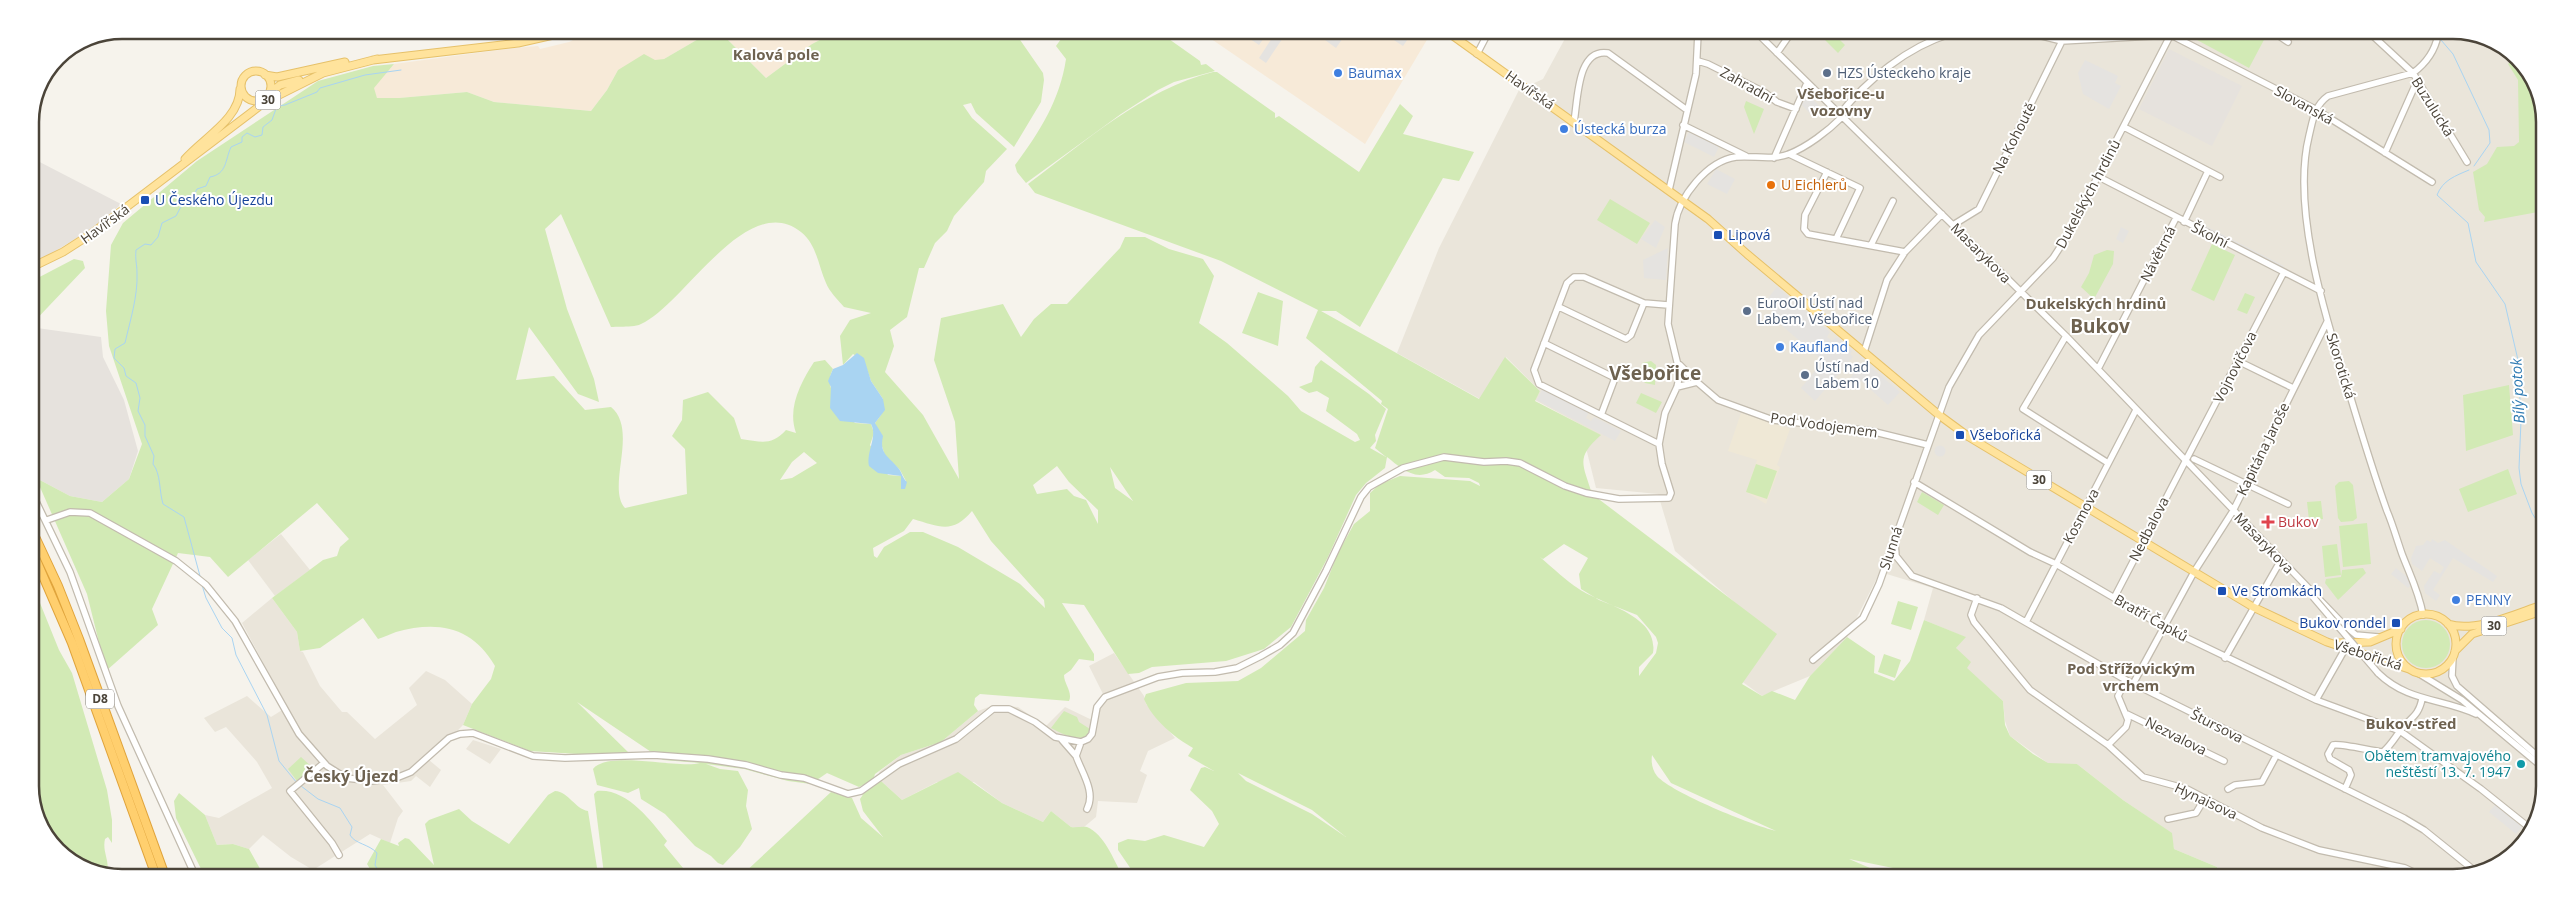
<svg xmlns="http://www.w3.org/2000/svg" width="2575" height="908" viewBox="0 0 2575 908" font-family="'Open Sans',sans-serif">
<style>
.residential{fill:#eae5da}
.commercial{fill:#f7ead8}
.industrial{fill:#e6e2dd}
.education{fill:#efe8d6}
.green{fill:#d2eab5;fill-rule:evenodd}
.parking{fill:#e5e3e0}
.water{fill:#a9d4f2}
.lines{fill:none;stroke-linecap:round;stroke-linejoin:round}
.stream{stroke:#a9d4f2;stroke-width:1}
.minor-casing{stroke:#c2bbae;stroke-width:8}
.major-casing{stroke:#e6c16a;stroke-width:9}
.highway-casing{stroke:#e0a43c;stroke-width:10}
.minor{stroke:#fff;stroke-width:5.5}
.major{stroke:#ffe39c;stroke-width:7}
.highway{stroke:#ffcf6e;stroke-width:8}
.minor-bridge-casing{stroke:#c2bbae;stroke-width:8;stroke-linecap:butt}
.minor-bridge{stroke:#fff;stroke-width:5.5}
.shop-dot{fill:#3f7fe0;stroke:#fff;stroke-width:2}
.service-dot{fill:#5c6f8a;stroke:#fff;stroke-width:2}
.food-dot{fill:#e8710a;stroke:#fff;stroke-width:2}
.transit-dot{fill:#1a4fb4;stroke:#fff;stroke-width:2}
.health-dot{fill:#e0444e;stroke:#fff;stroke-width:2}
.culture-dot{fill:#0f9aa8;stroke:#fff;stroke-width:2}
.labels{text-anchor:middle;stroke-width:4;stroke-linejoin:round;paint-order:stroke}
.shield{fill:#fff;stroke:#817c74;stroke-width:1}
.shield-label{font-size:12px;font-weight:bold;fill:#4b4439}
.shop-label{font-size:14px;fill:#366cbe;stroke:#fff;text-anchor:start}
.service-label{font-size:14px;fill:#4e5e75;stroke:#fff;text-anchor:start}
.street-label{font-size:14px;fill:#4b4439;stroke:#fff}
.food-label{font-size:14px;fill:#c56008;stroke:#fff;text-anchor:start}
.transit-label{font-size:14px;fill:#164399;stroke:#fff;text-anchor:start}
.health-label{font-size:14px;fill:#be3a42;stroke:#fff;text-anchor:start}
.culture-label{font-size:14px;fill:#0d838f;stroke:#fff;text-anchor:end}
.neighbourhood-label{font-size:15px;font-weight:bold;fill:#6e6250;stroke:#fff}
.water-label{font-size:15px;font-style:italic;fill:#2e7ab2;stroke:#fff}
.quarter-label{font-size:16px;font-weight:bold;fill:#6e6250;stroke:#fff}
.district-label{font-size:19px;font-weight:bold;fill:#6e6250;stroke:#fff}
.rim{fill:none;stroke:#4b4439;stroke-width:2.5}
</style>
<rect width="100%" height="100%" fill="#f6f3ec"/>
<path class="residential" d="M1568 33 2482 35 2526 66 2545 116 2540 815 2509 859 2453 878H2277L2233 869 2232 878H2217V867L2174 849 2171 833 2123 800 2077 764H2049L2010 736 2005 721 2003 701 1966 668 1956 648 1965 637 1924 620 1933 588 1880 572 1847 637 1810 676 1762 696 1740 680 1774 632 1746 612 1675 551 1658 494 1596 488 1586 448 1600 435 1535 400 1540 391 1506 357 1480 399 1397 353 1439 248 1519 90 1543 79Z
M281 534 310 570 275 596 248 560Z
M272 598 297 632 300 651 303 652 320 686 342 712H347L375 739 417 705 409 688 426 671 445 680 472 704 463 725 429 760 441 770 430 787 416 776 411 781 383 785 403 811 398 818 390 843 370 834 313 870 291 857 263 835 249 849 233 844 217 845 205 815 219 818 272 788 257 762 226 727 215 732 204 718 247 696 271 717 287 707 242 623Z
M1114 653 1144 696 1146 704 1175 738 1148 751 1140 771 1147 775 1137 803 1098 801 1096 817 1084 827 1077 828 1071 827 1051 811 1043 822 1002 803 974 782H937L902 800 881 781 879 772 901 755 941 742 978 711 994 705 1018 707 1046 726 1065 707 1092 720 1096 704 1103 694 1089 666Z
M473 740 501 749 490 764 466 749Z"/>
<path class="commercial" d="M592 31H712L664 59 618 70 607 90 591 111 494 102 467 92 399 98H377L373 88 394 64 514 48 538 46 540 49 569 42Z
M719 31H837L812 44 766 78Z
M1201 32 1431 33 1365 144Z"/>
<path class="industrial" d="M2169 49 2242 86 2212 146 2139 109Z
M30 157 121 204 101 223 57 250 34 262 30 261Z
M30 327 101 337 103 357 124 400 138 451 129 479 102 502 70 496 36 478 30 466Z"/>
<path class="education" d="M1741 413 1790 429 1777 465 1780 467 1766 504 1746 492 1757 460 1728 451Z"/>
<path class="green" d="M712 31H719L766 78 812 44 837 31 1012 32 1016 34 1043 73 1044 80 1041 102 1014 147 976 113 971 103 963 105 972 118 1007 149 986 171 984 182 954 216 947 231 935 243 924 268H919L907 317 890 330 894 346 885 372 923 415 959 479 955 422 934 360 941 318 1003 304 1021 337 1034 319 1051 304H1067L1120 248 1125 237H1145L1169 249 1203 259 1214 276 1199 323 1227 343 1288 396 1301 411 1355 442 1360 440 1357 434 1326 411 1329 398 1317 391 1309 393 1299 387 1312 382 1315 367 1321 360 1369 394 1386 409 1375 435 1376 441 1370 448 1386 457 1375 448 1388 409 1381 404 1382 401 1306 338 1318 310 1221 261 1035 193 1028 184C1085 142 1142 90 1213 72H1217L1275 113V118L1279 116 1359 172 1400 104 1413 116 1403 134 1474 152 1459 181 1443 178 1360 327 1336 311H1321L1479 399 1505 357 1540 391 1535 401 1601 435C1575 458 1583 464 1592 494L1777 634 1742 684 1762 696 1772 691 1795 700 1810 676 1847 637 1875 656 1874 673 1894 681 1910 661 1924 620 1966 637 1956 648 1971 662 1967 668 2003 701 2005 725 2010 736 2033 754 2048 763 2077 764 2123 800 2172 833 2174 849 2217 867V878L1927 877 1935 874 1909 870 1917 877 1135 875 1118 850V843L1128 839 1145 841 1164 835 1204 847 1219 824 1212 811 1190 790 1201 768 1205 767 1214 771 1188 756 1193 748C1174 737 1153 720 1144 699L1146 694 1186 683 1238 681 1261 668 1305 631 1306 620 1324 588 1338 553 1354 524 1370 511V493L1380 484 1400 476 1470 481 1480 486 1479 483 1469 478 1445 477 1435 470C1415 483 1400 467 1387 457L1385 468 1366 483 1356 495 1328 557 1291 627 1264 649 1226 661 1152 667 1139 673 1128 674 1084 605 1062 603 1094 654V661L1079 659 1071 670 1064 675C1064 684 1073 692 1069 701L980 694 975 698 974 705 978 711 941 742 901 755 875 774 873 780 859 787 827 773 811 784 788 781 744 769 706 764 720 769 738 771 748 790 746 806 752 829 740 847 723 865 718 863 711 856 695 846 665 814 641 799 639 788 628 793 597 785 593 769C607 750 679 769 700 763L663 760 577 702 629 753 593 755 530 751 463 725 472 704 491 679 495 666C473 627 438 620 396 632 390 634 385 637 378 639L363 618 320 648 300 651 297 632 272 598 323 560 337 556 340 547 349 539 317 503 228 577 210 557 178 553 152 609 158 625 106 671 87 594 36 478 70 496 102 502 129 479 142 444 109 346 106 311 111 245 123 223 197 161 318 81 373 66 394 64 374 88 377 98H399L467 92 494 102 591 111 607 90 618 70 644 54 655 60 664 59ZM561 214 611 327C619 326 633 328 641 324 684 305 747 189 801 232 817 245 818 265 826 283 829 291 838 300 844 307L871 313 850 320 840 336 843 365 853 354 864 361 871 381 883 399 881 415 875 423 885 456 900 470 906 481 904 487H901V476L888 475 870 445 874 433 871 424 855 423C843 409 822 389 833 369L825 360 814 362C801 382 787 408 796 433L786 430C771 446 762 442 741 439L734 418 708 392 683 400 682 420 672 436 685 449 687 494 625 508C606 487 639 430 611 407L585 410 554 376 516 380 529 327 578 394 599 402 594 379 567 309 545 229ZM804 452 817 463 792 478 780 480 792 462ZM1057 466 1069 482 1098 510V524L1086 500 1074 496 1067 489 1037 494 1033 485ZM1110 467 1133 501 1115 488ZM972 511 991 541 1044 600 1045 608 1020 584 958 547 923 532H910L891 543 884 547 877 558 874 556 873 548 904 531 913 519C940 527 953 534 972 511ZM1564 544 1588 558 1579 574 1581 589 1599 600 1637 615 1656 637 1658 643 1656 653 1639 676V667L1653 653C1659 615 1603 605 1579 589 1565 580 1553 568 1540 557L1543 559ZM1652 755 1671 783 1776 831C1752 825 1672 793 1657 776 1652 770 1651 761 1652 755ZM1238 773 1312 810 1346 837 1312 814 1246 781ZM1849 859 1893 868H1870Z
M1066 32H1159L1200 61 1201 65 1206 64 1215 71 1174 82 1158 90 1121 114 1026 183 1017 172 1015 165C1039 133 1060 100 1066 59L1056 46Z
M1826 33H1833L1845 45 1838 53 1822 37Z
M2186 34H2263L2266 36 2249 68Z
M2514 58C2554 86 2544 167 2544 211L2484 222 2485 217 2479 210 2473 172 2487 164 2497 147 2514 146 2519 142 2518 80 2508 64Z
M1746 101 1764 109 1754 134 1744 107Z
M1610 199 1650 223 1637 244 1597 220Z
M2212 244 2235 255 2214 301 2191 290Z
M2107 250 2114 251 2113 264 2094 299 2081 287 2089 273 2094 255Z
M74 259 83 261 85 268 30 326V282Z
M1258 292 1283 301 1278 346 1242 333Z
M2245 293 2255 297 2247 314 2237 310Z
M1651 361 1656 365 1655 385 1645 383 1640 377 1642 363Z
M2509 385 2513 435 2466 451 2463 395Z
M1641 393 1662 402 1656 413 1636 403Z
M1756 464 1777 471 1767 499 1746 492Z
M2508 469 2517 494 2468 512 2459 489Z
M2349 481 2353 485 2357 518 2353 521 2341 522 2338 518 2335 486 2339 482Z
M1922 492 1944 505 1938 515 1917 502Z
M2321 501 2323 519 2309 520 2307 502Z
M2367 523 2371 564 2343 567 2339 526Z
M2337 544 2341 575 2325 577 2322 546Z
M2363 568 2366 573 2338 600 2325 583 2326 579 2341 577 2342 570Z
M30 597 40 603 59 650 72 673 107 790 112 820V843L108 837 105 839C102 852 110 860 107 873H93L49 842 30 792Z
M1898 601 1918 607 1911 630 1891 624Z
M2402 644a24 24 0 1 1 48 0a24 24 0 1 1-48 0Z
M1884 654 1901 660 1895 678 1878 672Z
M1064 711 1077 717 1079 722 1090 729 1086 737C1074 740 1062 734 1051 728Z
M301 757 313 768 297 781 288 769Z
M958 772 1002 803 1043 822 1051 811 1071 827C1076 828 1082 826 1087 827 1104 834 1114 860 1122 875H742L831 792 852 798 861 818 883 837 863 811 860 799 866 790 881 781 902 800Z
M555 791C569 792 575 809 588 811L598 874H373L367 864 381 839 399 846 398 843 405 838 409 839 434 865 425 824 429 820 459 809 472 821 509 844 548 795Z
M597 791C627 788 651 821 667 841L664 845 688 874H604L594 794Z
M179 793 205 815 217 845 233 844 249 849 263 874 203 873 176 818 174 801Z
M2234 871 2278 878H2233Z"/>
<path class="parking" d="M542 31H562L507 44 505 37Z
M1240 32H1268L1259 45Z
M1276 32H1287L1266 63 1259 58Z
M1314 32H1347L1336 48Z
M1383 33H1412L1403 46Z
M2085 60 2118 76 2115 83 2121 86 2109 109 2083 94 2078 73Z
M1810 96 1823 110 1814 118 1801 104Z
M1689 132 1719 147 1714 157 1684 142Z
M1716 169 1735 179 1727 194 1707 184Z
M1655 220 1665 227 1656 248 1641 239Z
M2196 221 2284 266 2283 269 2195 224Z
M2121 227 2129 231 2123 243 2116 239Z
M1668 248 1666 280 1644 278 1643 260Z
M1777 287 1830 332 1827 337 1832 341 1836 337 1852 351 1850 354 1853 357 1815 401 1801 388 1823 361 1773 318 1776 314 1767 306 1771 302 1767 299Z
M1866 363 1900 392 1888 405 1861 381 1857 386 1849 379 1861 365 1863 367Z
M1543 388 1589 412 1586 418 1591 421 1594 417 1621 431 1615 441 1537 400Z
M1934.5 451a5.5 5.5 0 1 1 11 0a5.5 5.5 0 1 1-11 0Z
M2432 539 2438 543 2445 540 2497 576 2493 582 2453 558 2433 590 2440 595 2436 601 2425 593 2424 586 2434 571 2440 574 2444 567 2430 558 2422 571 2412 564 2411 558 2416 546 2423 545 2427 540 2431 542Z
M2396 568 2406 576 2411 585 2408 588 2391 574Z
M2495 805 2522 827 2516 834 2489 812Z"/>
<path class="water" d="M857 353 864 358 871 381 883 399 885 410 875 423 883 436C879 455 889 456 899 469 902 473 903 479 907 482L905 489H901V476L878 473 869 466C866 451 878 437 871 424L840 421 830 408 831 387 828 381 833 369 843 365Z"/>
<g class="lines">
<path class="stream" d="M2431 35 2434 36
M2441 40 2453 54 2489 130 2490 143 2474 166
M2469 170C2455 176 2443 180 2437 195L2468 223 2476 262 2505 304 2518 360 2521 421 2519 468 2521 484 2532 513 2542 529
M200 576 184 517 163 504C159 491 161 474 153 464L154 456 145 436V425L138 411 140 398 136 383 126 376 124 368 114 358 115 349 125 343C130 321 138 296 137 273 137 264 135 260 136 250L145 244 151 245 158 237 162 223 176 216 184 201 193 197 197 189 206 186 210 177C227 174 225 160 231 147L242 142V137L247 133 255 137 262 135 263 127 272 120 277 106 285 105 317 92 320 88 365 75 401 70
M202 585 206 598 222 628 232 638 236 655 267 715 279 761 297 783
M301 786 318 799 340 808 352 827 350 835C355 844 369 844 377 853L375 865 379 872 385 874"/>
<g class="minor-casing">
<path id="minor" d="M1757 33 2066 336 2344 625 2356 635 2378 637
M2034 34 2062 41 2171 35
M2276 34 2288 42
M1366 35 1368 33
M2171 35 2315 109 2432 182
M2372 35 2413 73 2467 162
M1777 53 1791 33
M1477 54 1488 33
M1698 61 1708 64 1764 92 1777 102 1796 109
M1839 115C1867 80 1907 47 1950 34
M1574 122C1578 99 1577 48 1608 53L1687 110
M1683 125 1746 156
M2124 127 2220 177
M2385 153 2417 81
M1789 154 1860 188 1836 239
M1774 158 1807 83
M1827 172 1805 215 1804 229 1808 234 1905 252
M2099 177 2321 291
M1669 190 1696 74 1698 33
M2184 222 2208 171
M1953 225 1979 209 2062 41
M1871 245 1893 201
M1559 307 1626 339 1631 335 1644 303
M2066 336 2023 409 2108 463
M1544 343 1615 378 1601 415
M1864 352 1887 280 1905 252 1942 214
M2238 361 2293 388
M1680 365 1697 382
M2098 369 2176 218
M1677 387 1697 382 1718 400 1773 420 1871 431 1928 445
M1659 444 1539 384 1534 370 1567 283 1574 277H1584L1644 303 1668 305
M2194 459 2288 504
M1914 482 2030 552 2056 564 2164 627 2316 700 2400 731 2481 789 2531 829
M30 489 70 572 118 706 194 873
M47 520 70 512 90 513 176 561 206 585 235 621 299 734 327 766 346 778 372 781 396 778 411 772 449 738 460 734 473 733 533 756 565 758 654 755 708 759 746 765 781 775 804 778 848 794 861 791 899 764 956 739 993 709H1009L1035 722 1055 737 1081 742 1088 739 1092 734 1097 707 1105 697 1158 677 1182 673 1215 672 1237 668 1261 656 1280 645 1293 633 1326 571 1361 497 1369 487 1403 468 1444 457 1484 462 1506 461 1520 463 1565 486 1586 493 1619 499 1669 498 1671 493 1662 464 1659 444 1665 413 1677 387 1680 374 1668 324 1675 224C1679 197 1707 161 1736 157 1754 155 1770 161 1789 154 1807 147 1828 131 1842 117
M1895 542 1896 556 1912 576 2001 608 2126 680 2404 818 2424 830 2475 871
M1977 598 1971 615 1974 622 2030 690 2108 745 2143 777 2187 789 2262 828 2319 850 2405 868 2426 878
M2114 598 2284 272
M2423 615C2419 592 2410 575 2402 554 2397 540 2393 525 2387 511 2373 472 2361 432 2349 392 2326 320 2291 209 2309 136 2313 120 2314 106 2328 96L2413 73C2425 64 2435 51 2438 35
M2026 622 2136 410
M2453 657 2452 676 2457 686 2541 759
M2225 658 2281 560
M1813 660 1863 618 1879 584 1949 387 1979 335 2053 258 2066 238 2171 34
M2378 673C2408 702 2441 698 2476 714
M2418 673 2462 700 2541 766
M2133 684 2194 572 2233 511 2327 322
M2316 700 2345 649
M2127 714 2224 761
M1062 740 1076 756
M1081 742 1076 756C1082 773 1096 792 1087 809
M2108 745 2126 727 2128 720 2118 696 2126 680
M324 763 290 791 332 843 339 855
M2228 789 2235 785 2262 782 2276 756
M2345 789 2351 775 2349 770 2330 759 2328 754 2333 745C2340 743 2372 751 2383 752 2391 745 2394 739 2400 731 2410 717 2418 718 2422 699
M2168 819 2196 813 2205 798"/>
</g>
<g class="major-casing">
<path id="major" d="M1449 33 1708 219 1747 254 1939 415 1969 437 2253 607 2327 642 2409 669
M373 60 518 43 571 31
M241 86a15 15 0 1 1 30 0a15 15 0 1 1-30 0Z
M265 75 277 77 345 62
M271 92 280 85 299 80
M185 159C203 138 240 119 240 89
M30 268 63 252 91 234 265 102 323 73 377 59
M2396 644a30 30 0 1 1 60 0a30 30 0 1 1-60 0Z
M2448 624C2475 633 2515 614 2542 605
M2337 643 2370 642 2401 629
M2455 651 2472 634 2542 611"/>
</g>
<g class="highway-casing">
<path id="highway" d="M30 526 58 586 79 639 164 873
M30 546 72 643 155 873"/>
</g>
<use href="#minor" class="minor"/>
<use href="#major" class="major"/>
<use href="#highway" class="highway"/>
<g class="minor-bridge-casing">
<path id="minor-bridge" d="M2313 597 2378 673"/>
</g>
<use href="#minor-bridge" class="minor-bridge"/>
</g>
<g class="shop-dot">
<circle cx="1338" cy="73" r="5"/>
<circle cx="1564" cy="129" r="5"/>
<circle cx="1780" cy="347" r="5"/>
<circle cx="2456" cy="600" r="5"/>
</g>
<g class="service-dot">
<circle cx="1827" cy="73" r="5"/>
<circle cx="1747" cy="311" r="5"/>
<circle cx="1805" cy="375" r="5"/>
</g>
<circle class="food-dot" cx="1771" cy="185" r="5"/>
<g class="transit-dot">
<rect x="140" y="195" width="10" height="10" rx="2.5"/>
<rect x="1713" y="230" width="10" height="10" rx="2.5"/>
<rect x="1955" y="430" width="10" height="10" rx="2.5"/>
<rect x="2217" y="586" width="10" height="10" rx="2.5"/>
<rect x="2391" y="618" width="10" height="10" rx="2.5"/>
</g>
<path class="health-dot" d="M2265.5 514.5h5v5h5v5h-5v5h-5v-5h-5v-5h5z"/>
<circle class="culture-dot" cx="2521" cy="764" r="5"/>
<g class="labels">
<g class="shield">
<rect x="255.5" y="90.5" width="25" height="19" rx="4"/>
<rect x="2026.5" y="470.5" width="25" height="19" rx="4"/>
<rect x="2481.5" y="616.5" width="25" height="19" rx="4"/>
<rect x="86" y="689.5" width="28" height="19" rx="4"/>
</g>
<g class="shield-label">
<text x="268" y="104">30</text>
<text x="2039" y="484">30</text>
<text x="2494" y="630">30</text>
<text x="100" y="703">D8</text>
</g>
<g class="shop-label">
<text x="1348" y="78">Baumax</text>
<text x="1574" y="134">Ústecká burza</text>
<text x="1790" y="352">Kaufland</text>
<text x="2466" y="605">PENNY</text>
</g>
<g class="service-label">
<text x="1837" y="78">HZS Ústeckeho kraje</text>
<text x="1757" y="308">EuroOil Ústí nad<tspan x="1757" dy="16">Labem, Všebořice</tspan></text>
<text x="1815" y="372">Ústí nad<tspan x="1815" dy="16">Labem 10</tspan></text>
</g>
<g class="street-label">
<text transform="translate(1747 85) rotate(29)" y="5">Zahradní</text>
<text transform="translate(1530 90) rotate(35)" y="5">Havířská</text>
<text transform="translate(2304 105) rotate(29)" y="5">Slovanská</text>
<text transform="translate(2433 107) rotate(58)" y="5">Buzulucká</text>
<text transform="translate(2014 138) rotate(-63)" y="5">Na Kohoutě</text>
<text transform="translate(2088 194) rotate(-62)" y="5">Dukelských hrdinů</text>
<text transform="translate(105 224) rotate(-36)" y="5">Havířská</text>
<text transform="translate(2210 235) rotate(27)" y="5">Školní</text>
<text transform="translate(1981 253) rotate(45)" y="5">Masarykova</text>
<text transform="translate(2158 254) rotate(-63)" y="5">Návětrná</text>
<text transform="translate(2341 366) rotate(73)" y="5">Skorotická</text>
<text transform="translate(2235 367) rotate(-63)" y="5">Vojnovičova</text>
<text transform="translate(1824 425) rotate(8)" y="5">Pod Vodojemem</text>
<text transform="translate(2263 449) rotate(-64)" y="5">Kapitána Jaroše</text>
<text transform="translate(2081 516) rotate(-62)" y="5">Kosmova</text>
<text transform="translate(2149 529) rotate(-63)" y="5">Nedbalova</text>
<text transform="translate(2264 543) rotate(46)" y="5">Masarykova</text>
<text transform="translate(1891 548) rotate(-72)" y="5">Slunná</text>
<text transform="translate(2151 618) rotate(29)" y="5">Bratří Čapků</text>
<text transform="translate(2368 655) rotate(18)" y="5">Všebořická</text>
<text transform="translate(2217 726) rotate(27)" y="5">Štursova</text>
<text transform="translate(2176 736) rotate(27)" y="5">Nezvalova</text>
<text transform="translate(2206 801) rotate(25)" y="5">Hynaisova</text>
</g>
<g class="food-label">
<text x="1781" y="190">U Eichlerů</text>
</g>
<g class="transit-label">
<text x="155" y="205">U Českého Újezdu</text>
<text x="1728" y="240">Lipová</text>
<text x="1970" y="440">Všebořická</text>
<text x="2232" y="596">Ve Stromkách</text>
<text x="2386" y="628" text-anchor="end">Bukov rondel</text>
</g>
<g class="health-label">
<text x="2278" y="527">Bukov</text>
</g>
<g class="culture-label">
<text x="2511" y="761">Obětem tramvajového<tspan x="2511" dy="16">neštěstí 13. 7. 1947</tspan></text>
</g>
<g class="neighbourhood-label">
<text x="776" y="60">Kalová pole</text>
<text x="1841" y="99">Všebořice-u<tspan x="1841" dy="17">vozovny</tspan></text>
<text x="2096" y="309">Dukelských hrdinů</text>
<text x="2131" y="674">Pod Střížovickým<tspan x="2131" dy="17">vrchem</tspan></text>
<text x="2411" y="729">Bukov-střed</text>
</g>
<g class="water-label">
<text transform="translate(2518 391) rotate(-93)" y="5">Bílý potok</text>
</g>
<g class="quarter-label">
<text x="351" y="782">Český Újezd</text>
</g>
<g class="district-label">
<text x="2100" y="333">Bukov</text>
<text x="1655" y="380">Všebořice</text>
</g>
</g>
<path d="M0 0H2575V908H0ZM122 39H2453A83 83 0 0 1 2536 122V786A83 83 0 0 1 2453 869H122A83 83 0 0 1 39 786V122A83 83 0 0 1 122 39Z" fill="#fff" fill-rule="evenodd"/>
<path class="rim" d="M122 39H2453A83 83 0 0 1 2536 122V786A83 83 0 0 1 2453 869H122A83 83 0 0 1 39 786V122A83 83 0 0 1 122 39Z"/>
</svg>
